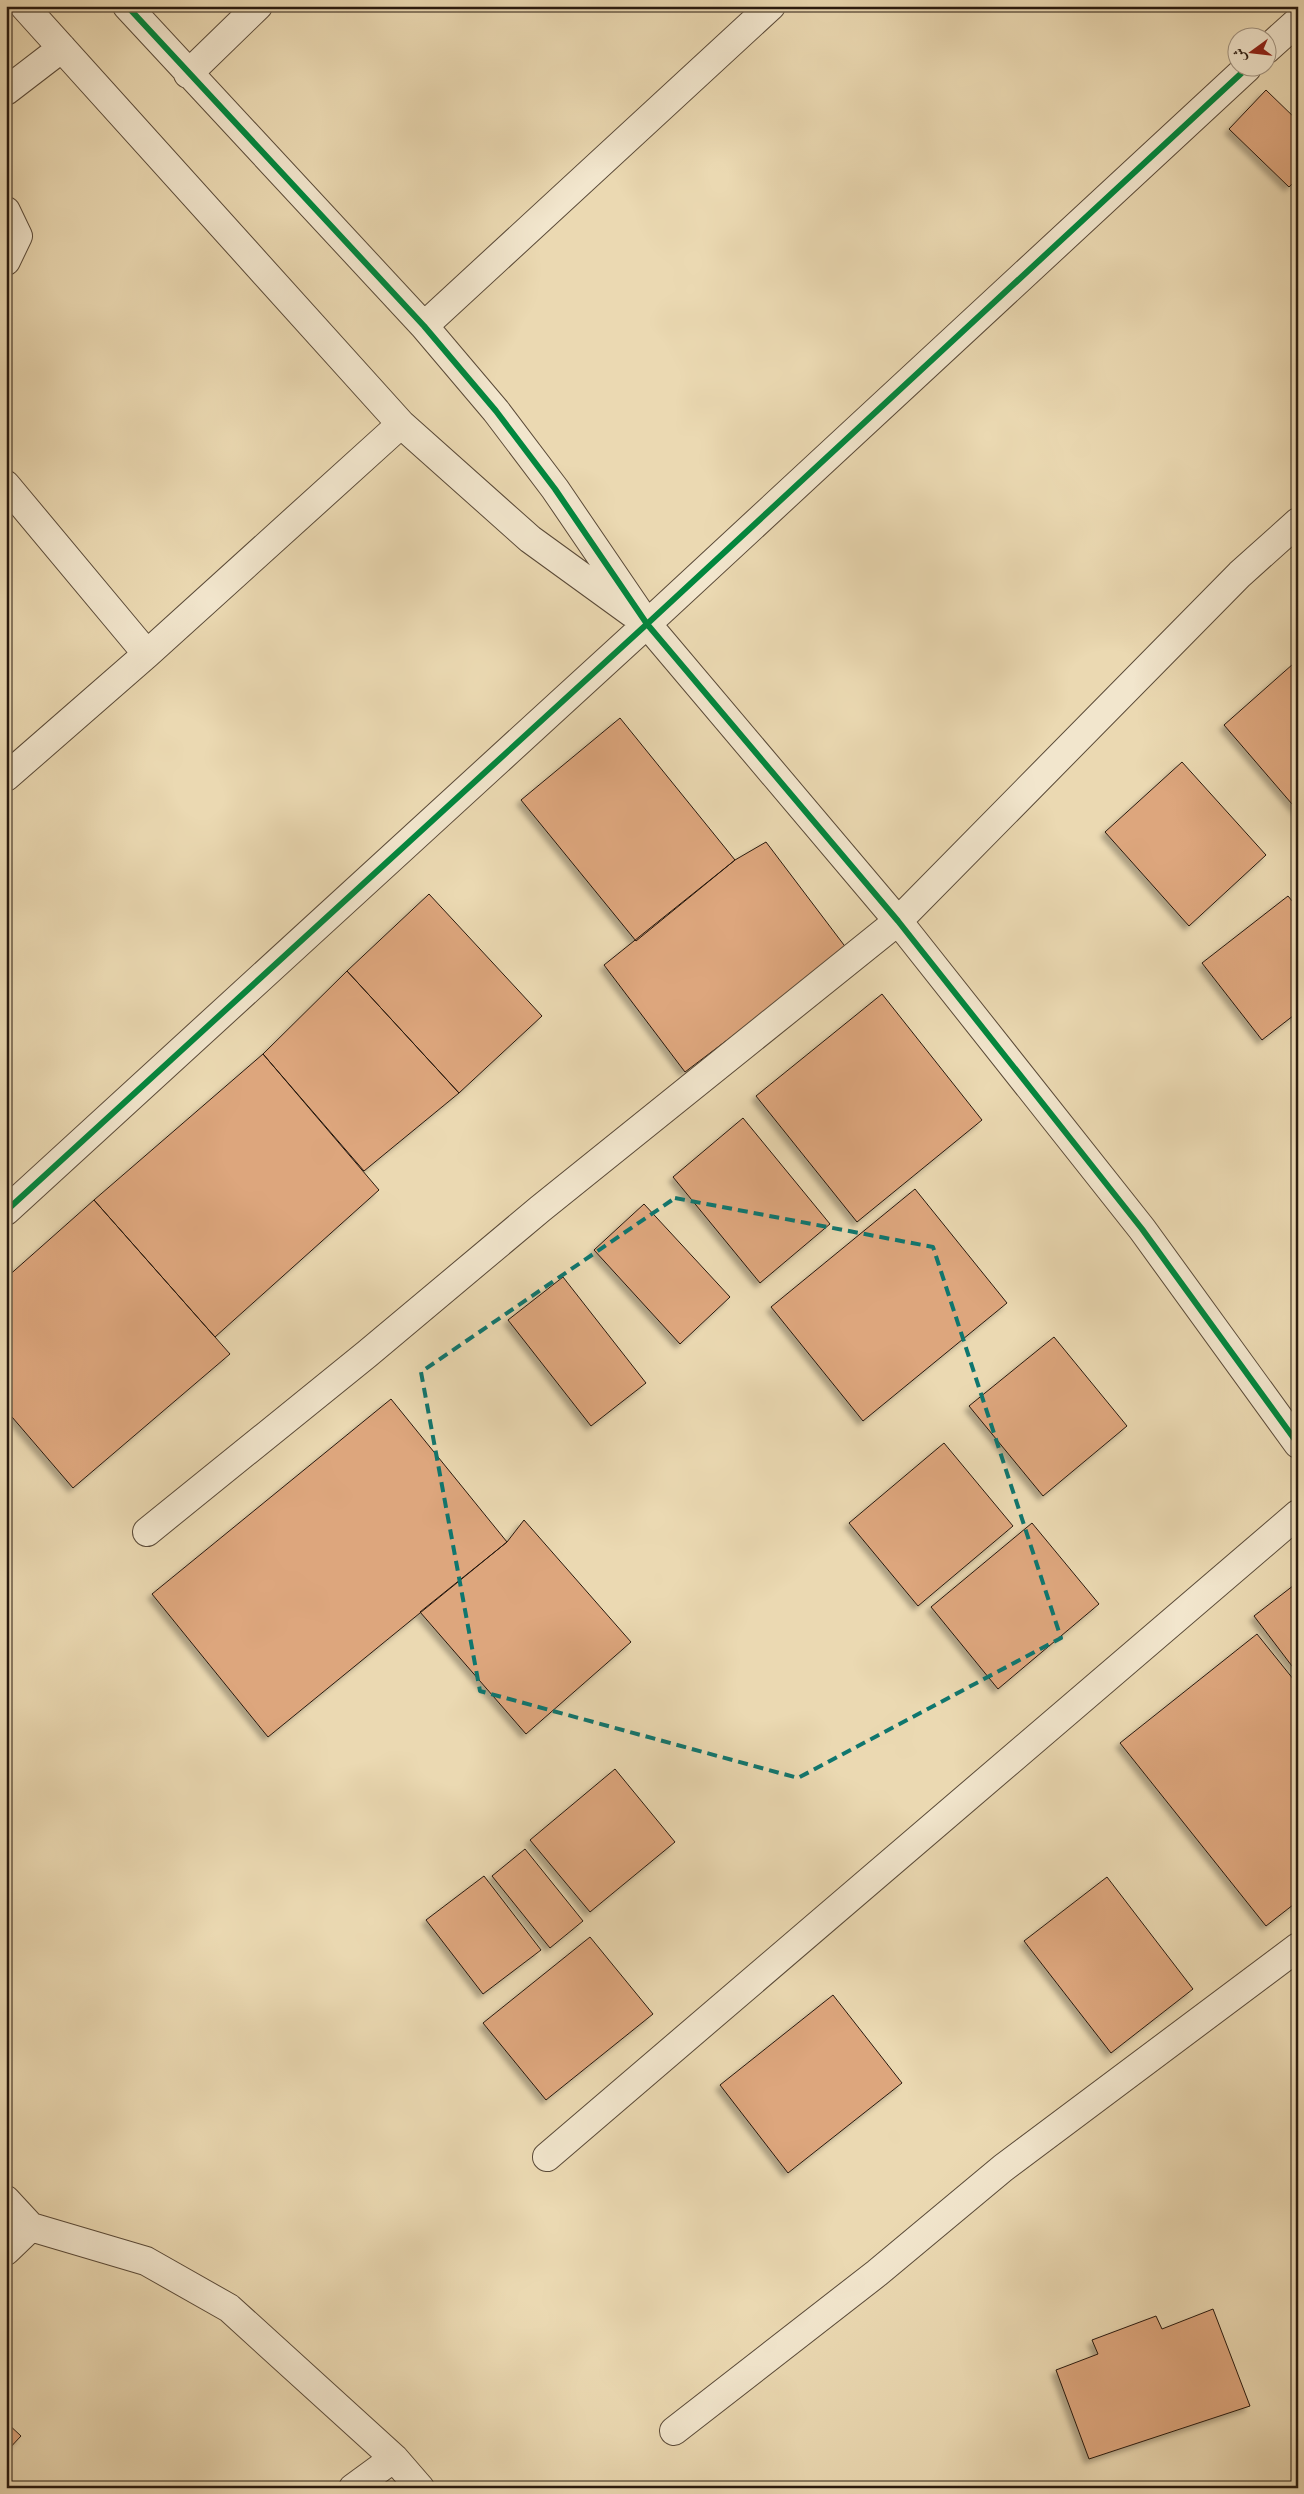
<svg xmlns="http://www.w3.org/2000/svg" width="1304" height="2494" viewBox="0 0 1304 2494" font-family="Cardo,Amiri,serif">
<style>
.building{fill:#dda67d;stroke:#291a0f;filter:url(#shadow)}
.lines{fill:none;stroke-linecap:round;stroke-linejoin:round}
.minor-casing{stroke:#5a4a38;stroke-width:30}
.minor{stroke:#f2e6cd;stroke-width:28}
.cycleway-casing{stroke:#f2e6cd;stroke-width:9}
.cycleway{stroke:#00873e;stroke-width:6}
.marked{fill:none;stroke:#0f766e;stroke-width:4;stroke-dasharray:10 6;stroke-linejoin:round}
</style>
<defs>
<filter id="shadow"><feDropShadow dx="-4.5" dy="4.5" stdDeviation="2.5" flood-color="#0004"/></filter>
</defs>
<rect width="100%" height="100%" fill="#ebd9b2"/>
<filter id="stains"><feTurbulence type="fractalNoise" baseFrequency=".004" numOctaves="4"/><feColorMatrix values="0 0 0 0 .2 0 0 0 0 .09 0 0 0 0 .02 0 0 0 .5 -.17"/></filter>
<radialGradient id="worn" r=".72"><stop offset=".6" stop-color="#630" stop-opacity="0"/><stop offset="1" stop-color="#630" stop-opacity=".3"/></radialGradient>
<path class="building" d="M1266 90 1298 121V178L1289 187 1229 129Z
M1293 664 1298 670V811L1224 725Z
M620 718 735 860 636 941 521 800Z
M1182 762 1266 855 1189 926 1105 832Z
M766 842 847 949 685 1072 604 965 735 860Z
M429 894 542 1016 459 1093 347 971Z
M1288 896 1298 908V1012L1262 1040 1202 963Z
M347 971 459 1093 364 1171 263 1054Z
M882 994 982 1120 857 1222 756 1096Z
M263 1054 379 1190 215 1337 94 1200Z
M743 1118 830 1224 760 1283 673 1177Z
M915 1189 1007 1303 863 1421 771 1307Z
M94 1200 230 1354 73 1488 6 1410V1278Z
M644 1204 730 1297 680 1344 594 1250Z
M563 1277 646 1383 591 1426 508 1320Z
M1054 1337 1127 1426 1043 1496 969 1406Z
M391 1399 507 1542 268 1737 152 1594Z
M944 1443 1013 1526 918 1606 849 1523Z
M524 1520 631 1642 526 1734 420 1612 507 1542Z
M1032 1523 1099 1604 998 1689 931 1607Z
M1298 1582V1674L1254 1616Z
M1257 1634 1298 1685V1901L1266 1926 1120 1743Z
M615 1769 675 1842 590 1912 530 1840Z
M525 1849 583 1921 550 1948 492 1876Z
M484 1876 541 1950 483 1994 426 1920Z
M1107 1877 1193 1989 1111 2053 1024 1941Z
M590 1937 653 2014 546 2100 483 2023Z
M833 1995 902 2083 788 2173 720 2085Z
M1213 2309 1250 2406 1089 2459 1056 2370 1098 2354 1092 2340 1156 2316 1162 2329Z
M6 2422 21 2436 6 2452Z"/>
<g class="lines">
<g class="minor-casing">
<path id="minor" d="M24 6 401 424 530 539 632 613
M127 6 424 326 496 411 555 489 647 624 898 921 1142 1229 1298 1444
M1266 50 1298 21
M188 74 258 6
M6 91 62 48
M6 211 18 236 6 261
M424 326 771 6
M6 485 147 654
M6 777 147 654 401 424
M6 1211 647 624 1247 68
M147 1532 367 1354 540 1209 898 921 1240 574 1298 522
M547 2157 1298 1514
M6 2200 31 2227 146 2261 229 2308 394 2458 420 2488
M6 2251 31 2227
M674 2431 877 2273 1003 2168 1298 1947
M353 2488 394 2458"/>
</g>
<use href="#minor" class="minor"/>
<g class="cycleway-casing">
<path id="cycleway" d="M127 6 424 326 496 411 555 489 647 624 898 921 1142 1229 1298 1444
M6 1211 647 624 1247 68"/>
</g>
<use href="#cycleway" class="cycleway"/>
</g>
<path class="marked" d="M675 1198 933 1247 1061 1638 798 1778 480 1691 421 1372Z"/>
<rect width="1304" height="2494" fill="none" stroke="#ebd9b2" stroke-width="25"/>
<rect x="8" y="8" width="1289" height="2479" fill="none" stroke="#291a0f" stroke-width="2.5"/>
<rect x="12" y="12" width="1279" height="2469" fill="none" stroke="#291a0f"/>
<g transform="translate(1252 52) rotate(255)"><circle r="24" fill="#f2e6cd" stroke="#a29481"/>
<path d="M0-4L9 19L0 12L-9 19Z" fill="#8f2418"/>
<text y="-8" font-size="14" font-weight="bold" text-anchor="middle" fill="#291a0f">ش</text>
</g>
<rect width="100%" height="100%" filter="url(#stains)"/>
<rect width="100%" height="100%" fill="url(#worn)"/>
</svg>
